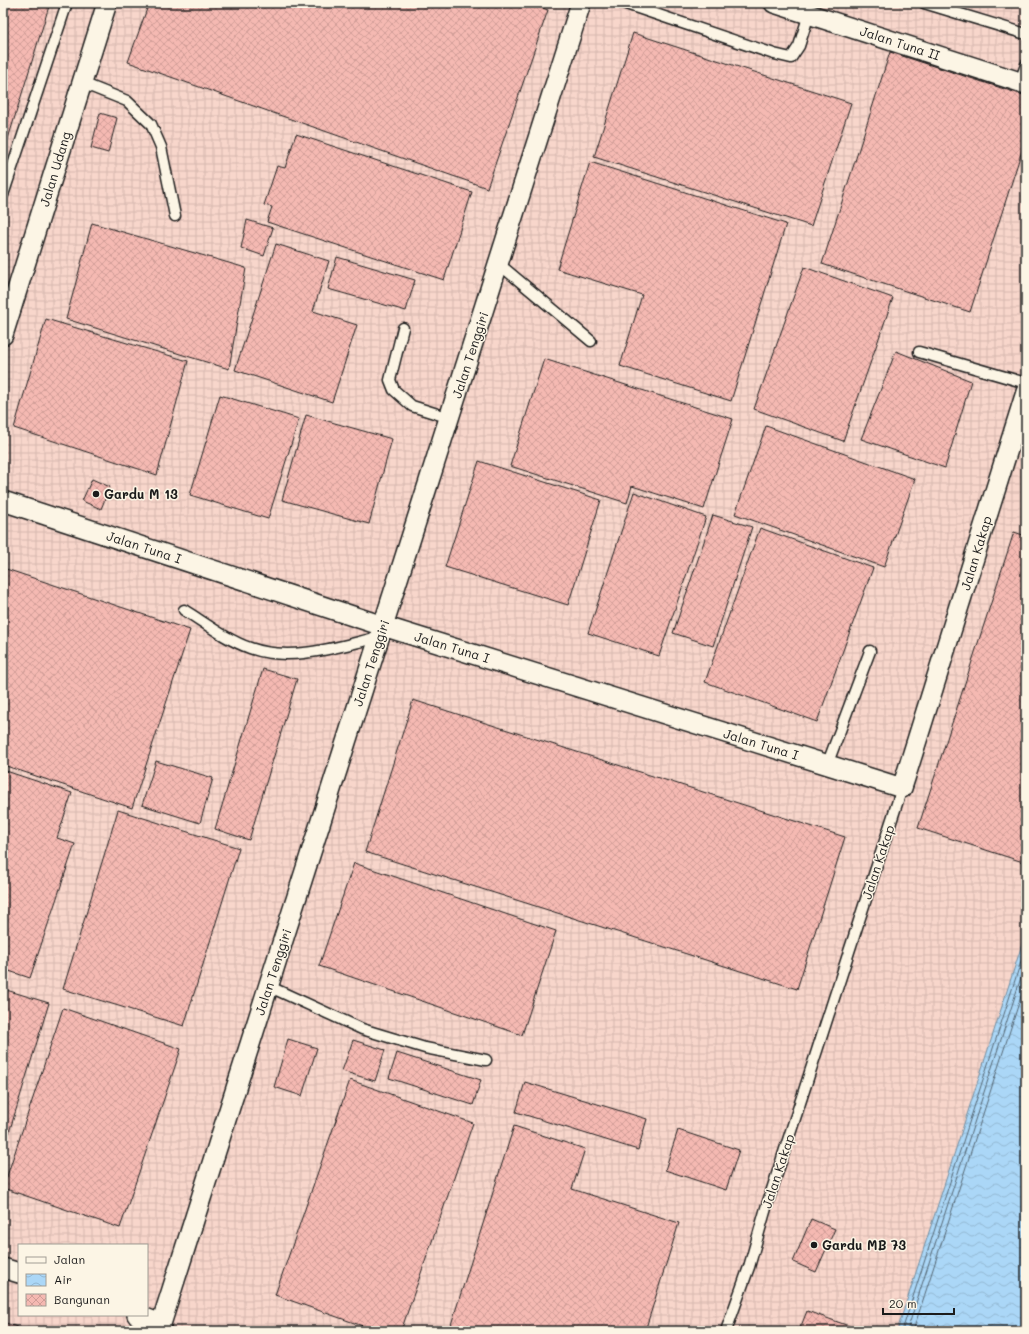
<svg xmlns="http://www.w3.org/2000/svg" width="1029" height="1334" viewBox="0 0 1029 1334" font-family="Mali,sans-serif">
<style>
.industrial{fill:url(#industrial-grid);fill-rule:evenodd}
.water{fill:url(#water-waves);stroke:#728c9f}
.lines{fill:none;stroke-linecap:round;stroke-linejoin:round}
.shore{stroke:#556774;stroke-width:1}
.building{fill:url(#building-cross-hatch);stroke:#1c1c1c}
.service-casing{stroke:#1c1c1c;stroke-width:13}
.minor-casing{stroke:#1c1c1c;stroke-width:22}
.service{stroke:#fcf5e5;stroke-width:10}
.minor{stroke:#fcf5e5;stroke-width:19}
.poi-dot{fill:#1c1c1c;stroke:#fcf5e5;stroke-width:1.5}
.labels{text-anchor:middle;stroke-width:3;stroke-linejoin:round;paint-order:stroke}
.street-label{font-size:13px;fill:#1c1c1c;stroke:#fcf5e5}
.poi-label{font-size:13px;font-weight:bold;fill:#1c1c1c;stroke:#fcf5e5;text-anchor:start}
</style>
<defs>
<pattern id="industrial-grid" width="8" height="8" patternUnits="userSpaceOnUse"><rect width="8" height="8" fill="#f8d6cb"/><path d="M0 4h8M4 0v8" fill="none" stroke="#d4b7ae"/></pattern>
<pattern id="water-waves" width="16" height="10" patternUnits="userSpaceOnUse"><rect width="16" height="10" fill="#abd7f7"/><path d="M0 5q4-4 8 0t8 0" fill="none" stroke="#93b8d3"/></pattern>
<pattern id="building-cross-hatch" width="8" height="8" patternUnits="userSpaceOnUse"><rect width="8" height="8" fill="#f5b9b2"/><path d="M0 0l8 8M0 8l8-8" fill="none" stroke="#d19e98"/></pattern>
</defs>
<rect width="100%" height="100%" fill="#fae3d6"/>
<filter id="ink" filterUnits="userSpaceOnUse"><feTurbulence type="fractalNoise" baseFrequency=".025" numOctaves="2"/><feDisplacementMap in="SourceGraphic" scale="8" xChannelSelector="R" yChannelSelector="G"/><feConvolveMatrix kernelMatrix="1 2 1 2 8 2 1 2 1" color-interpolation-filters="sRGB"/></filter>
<g filter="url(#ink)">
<path class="industrial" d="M3 3H1026V932L897 1331H3ZM19 1245H147V1315H19Z"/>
<path class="water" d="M1026 932V1331H897Z"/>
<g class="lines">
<path class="shore" d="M902 1331 1026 946
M907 1331 1026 962
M913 1331 1026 981"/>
</g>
<path class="building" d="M3 3H50L3 155Z
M149 3H529L548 10 487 188 128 62Z
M633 33 851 103 811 226 594 157Z
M890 52 1026 96V138L970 312 822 264Z
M100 113 117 118 108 153 91 148Z
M296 134 472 192 444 280 267 222 272 207 264 205 277 166 285 168Z
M590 162 786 224 731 401 620 366 642 295 557 269Z
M247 220 273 228 264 256 241 248Z
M92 223 246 268 229 369 66 319Z
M276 244 329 261 313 311 357 325 332 402 235 370Z
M337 257 415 280 406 311 328 289Z
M804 267 893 298 843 441 754 409Z
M46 319 188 361 157 475 14 428Z
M896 351 971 381 945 468 861 439Z
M544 359 733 419 704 509 632 486 627 503 510 466Z
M220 395 299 419 268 519 190 495Z
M306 415 392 439 369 524 282 500Z
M766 426 915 479 884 567 735 514Z
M479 461 601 500 568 605 445 567Z
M92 479 110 487 101 509 82 501Z
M634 492 706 517 659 656 588 633Z
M713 515 752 527 713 646 673 633Z
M760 528 873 568 817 722 705 682Z
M1014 532 1026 536V863L918 828Z
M3 568 190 630 132 808 3 765Z
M263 669 297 679 249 840 215 829Z
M413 700 845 837 797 989 365 852Z
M156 761 213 778 200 823 142 805Z
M3 770 72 793 57 838 75 844 30 978 3 969Z
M118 810 239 848 184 1026 63 989Z
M354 863 556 931 522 1035 319 966Z
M3 989 49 1003 3 1152Z
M63 1008 181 1049 120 1228 3 1188Z
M288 1039 317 1048 302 1096 274 1087Z
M353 1040 385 1050 375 1081 342 1071Z
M397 1053 481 1080 473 1105 389 1078Z
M350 1080 473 1123 401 1331H377L275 1295Z
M525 1082 647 1119 638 1150 516 1112Z
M514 1126 585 1149 572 1189 679 1223 645 1331H449Z
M678 1130 739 1150 726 1190 665 1170Z
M811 1219 835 1229 816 1272 793 1262Z
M807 1311 863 1331H799Z
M3 1322 28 1331H3Z"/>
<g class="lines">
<g class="service-casing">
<path id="service" d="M623 3 774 54 791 58 799 46 809 14
M924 3 1026 34
M1020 82 1026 65
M82 83 127 101 151 124 161 147 175 216
M3 195 67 3
M499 264 591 341
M403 328 390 380 394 390 412 406 450 418
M919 352 1026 383
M184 610C205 623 227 640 250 648 292 663 339 646 380 637
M827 765 870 651
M268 986 362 1029 425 1048 486 1060
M726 1331 749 1267 766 1208 902 788"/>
</g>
<g class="minor-casing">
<path id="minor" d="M774 3 1026 84
M3 335 107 3
M3 501 383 626 902 788 1026 392
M3 1268 19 1273
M137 1315 161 1324 581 3"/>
</g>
<use href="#service" class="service"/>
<use href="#minor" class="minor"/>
</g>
</g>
<g class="poi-dot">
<circle cx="96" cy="494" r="4"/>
<circle cx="814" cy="1245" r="4"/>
</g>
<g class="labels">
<g class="street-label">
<text transform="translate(900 43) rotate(18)" y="5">Jalan Tuna II</text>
<text transform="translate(55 169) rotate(-73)" y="5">Jalan Udang</text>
<text transform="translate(470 355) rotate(-72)" y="5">Jalan Tenggiri</text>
<text transform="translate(144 547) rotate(18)" y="5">Jalan Tuna I</text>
<text transform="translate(976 553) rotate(-73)" y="5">Jalan Kakap</text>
<text transform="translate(452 647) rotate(17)" y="5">Jalan Tuna I</text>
<text transform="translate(371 663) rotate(-72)" y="5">Jalan Tenggiri</text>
<text transform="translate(761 744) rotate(17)" y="5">Jalan Tuna I</text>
<text transform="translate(878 862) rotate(-72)" y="5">Jalan Kakap</text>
<text transform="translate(273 972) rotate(-72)" y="5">Jalan Tenggiri</text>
<text transform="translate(778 1171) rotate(-72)" y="5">Jalan Kakap</text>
</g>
<g class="poi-label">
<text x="104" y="499">Gardu M 13</text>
<text x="822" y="1250">Gardu MB 73</text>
</g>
</g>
<rect width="1029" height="1334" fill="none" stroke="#fcf5e5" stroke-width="16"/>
<rect x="8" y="8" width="1013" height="1318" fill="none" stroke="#1c1c1c" stroke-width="1.5" filter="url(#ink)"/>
<rect x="18" y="1244" width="130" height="72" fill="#fcf5e5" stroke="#a29e95"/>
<rect x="26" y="1257" width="20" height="6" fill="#fcf5e5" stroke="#a29e95"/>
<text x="54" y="1264" font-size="12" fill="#1c1c1c">Jalan</text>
<rect x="26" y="1274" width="20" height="12" fill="url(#water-waves)" stroke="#a29e95"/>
<text x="54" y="1284" font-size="12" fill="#1c1c1c">Air</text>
<rect x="26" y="1294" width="20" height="12" fill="url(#building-cross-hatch)" stroke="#a29e95"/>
<text x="54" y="1304" font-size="12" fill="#1c1c1c">Bangunan</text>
<path d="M883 1308v6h71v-6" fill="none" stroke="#1c1c1c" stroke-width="2"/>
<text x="889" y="1308" font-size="12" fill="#1c1c1c" stroke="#fcf5e5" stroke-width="3" paint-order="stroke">20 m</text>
</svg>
